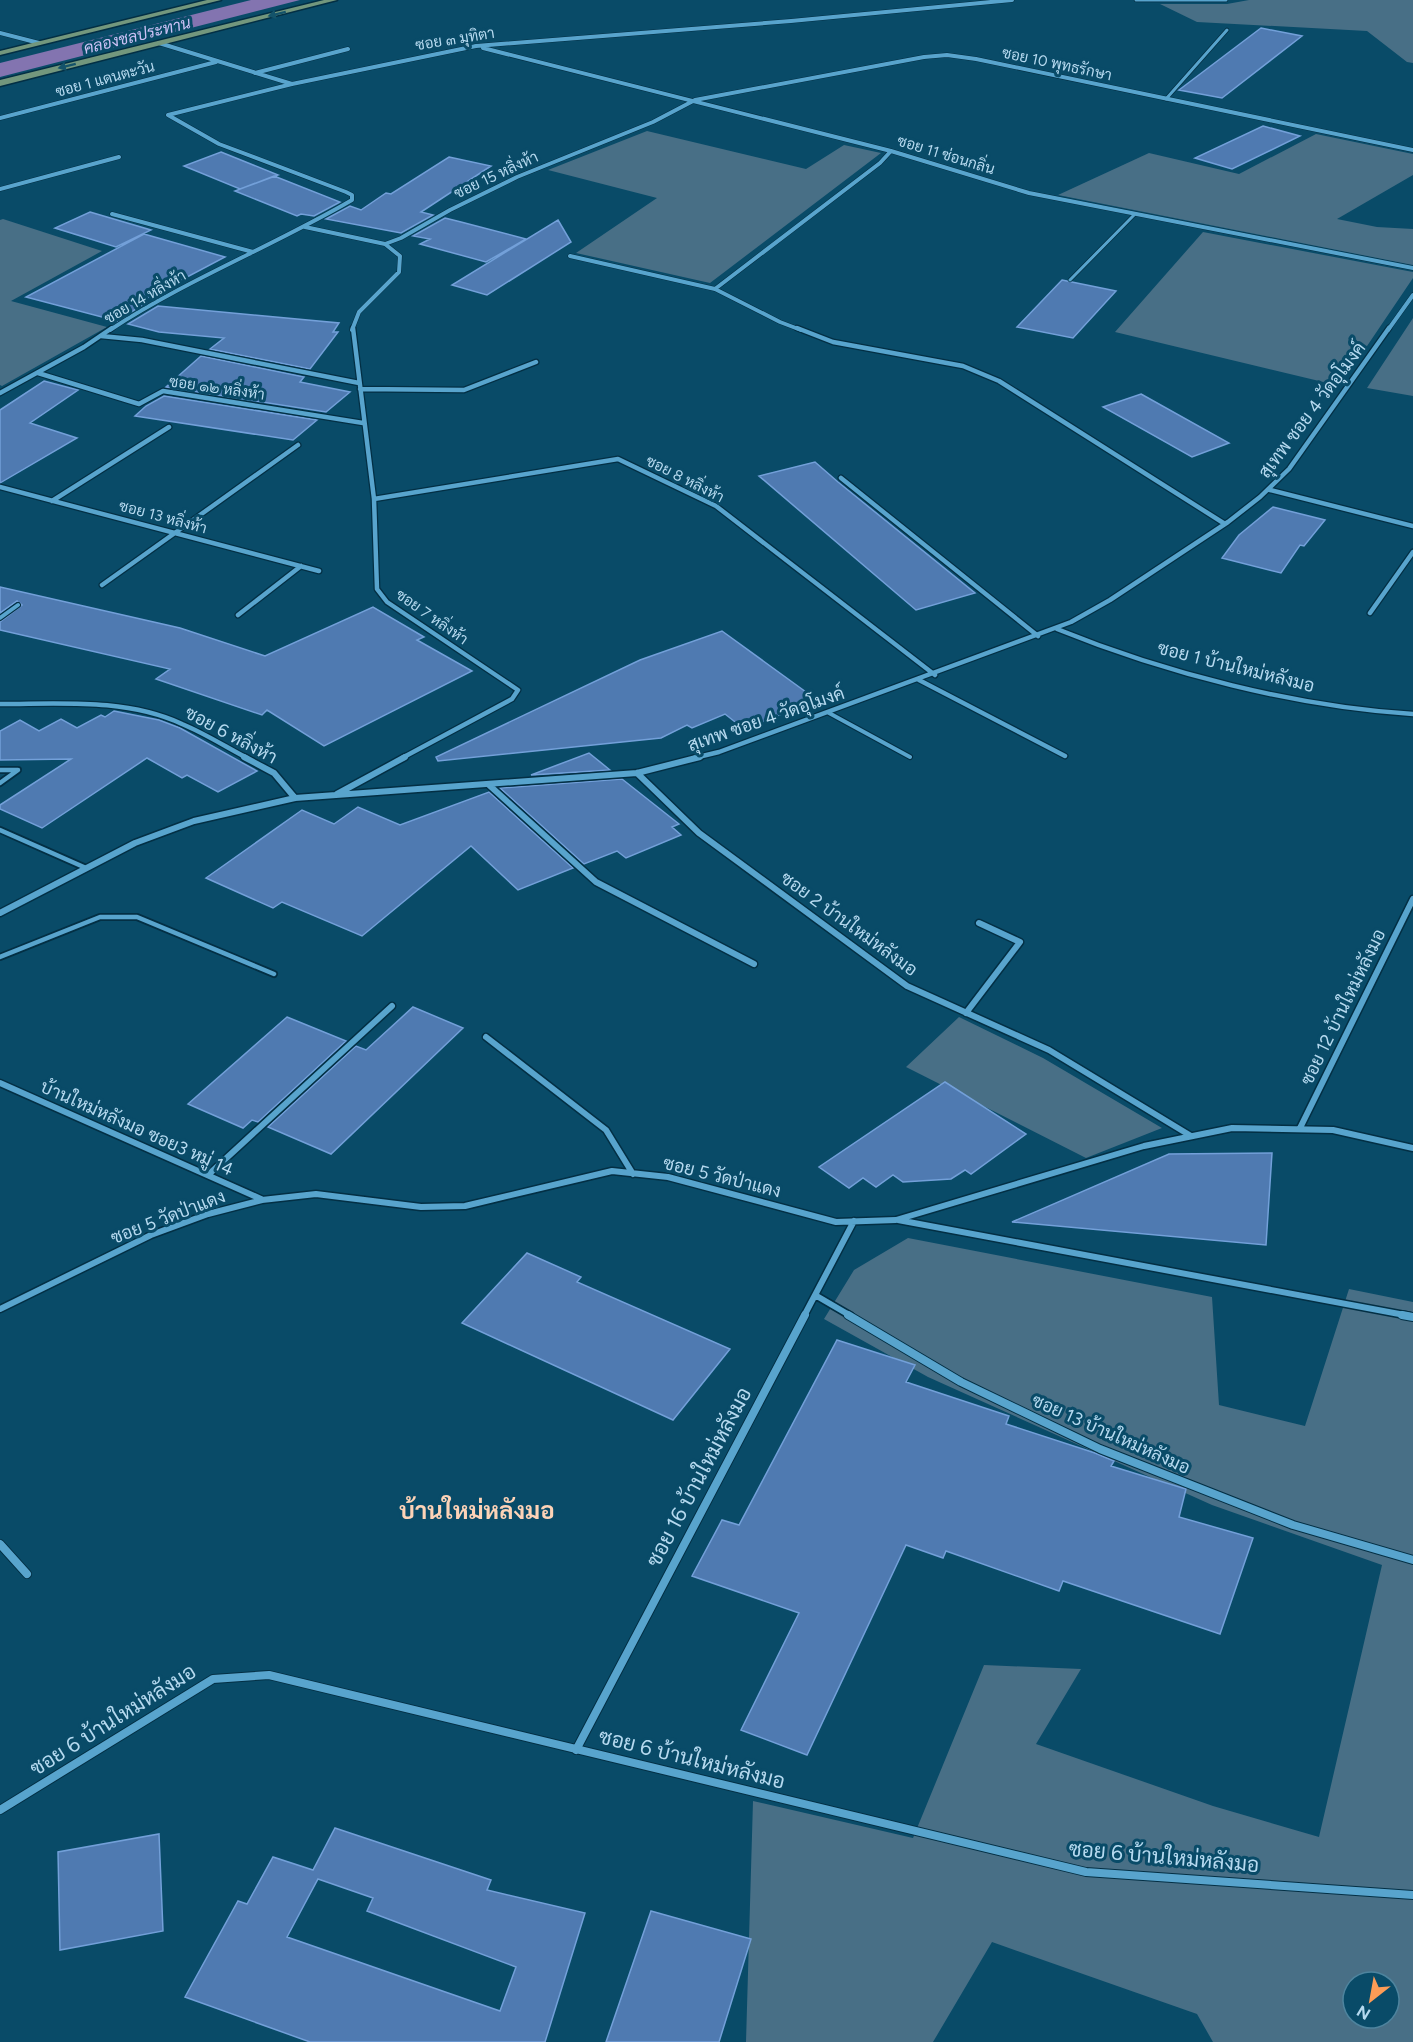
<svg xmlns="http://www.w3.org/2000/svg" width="1413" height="2042" viewBox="0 0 1413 2042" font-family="Figtree,Sarabun,sans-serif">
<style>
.green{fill:#486f86;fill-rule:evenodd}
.water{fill:#8374b0}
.building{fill:#4f7ab1;stroke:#73a0d9;stroke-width:1.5;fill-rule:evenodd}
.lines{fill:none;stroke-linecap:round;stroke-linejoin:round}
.lane-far2-casing{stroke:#032f44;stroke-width:4.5}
.lane-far1-casing{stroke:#032f44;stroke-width:6}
.lane-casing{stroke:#032f44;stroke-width:8}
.street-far3-casing{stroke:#032f44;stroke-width:5}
.street-far2-casing{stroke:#032f44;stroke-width:7}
.street-far1-casing{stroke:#032f44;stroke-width:9}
.street-casing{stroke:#032f44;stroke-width:10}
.primary-casing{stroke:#032f44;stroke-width:3}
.lane-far2{stroke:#58a4cd;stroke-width:3}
.lane-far1{stroke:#58a4cd;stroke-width:4}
.lane{stroke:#58a4cd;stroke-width:4.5}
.street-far3{stroke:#58a4cd;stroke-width:4}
.street-far2{stroke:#58a4cd;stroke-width:4.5}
.street-far1{stroke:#58a4cd;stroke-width:6}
.street{stroke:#58a4cd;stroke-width:8}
.primary{fill:#73977d;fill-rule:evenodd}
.oneway{fill:#14536a}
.labels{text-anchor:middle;stroke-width:6;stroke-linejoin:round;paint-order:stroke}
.far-street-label{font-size:15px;fill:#b5d9ef;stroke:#094b68}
.far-water-label{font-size:16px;font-style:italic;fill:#ccc1f5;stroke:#094b68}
.street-label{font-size:18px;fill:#b5d9ef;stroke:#094b68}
.near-street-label{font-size:21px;fill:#b5d9ef;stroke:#094b68}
.near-neighbourhood-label{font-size:24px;font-weight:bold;fill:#fdd3b7;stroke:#094b68}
</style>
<rect width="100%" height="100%" fill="#094b68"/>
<path class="green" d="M1249 0H1413V63L1407 62 1367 31 1197 22 1160 4H1227Z
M647 131 806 169 844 145 881 153 710 283 576 253 657 198 548 170Z
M1316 134 1413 154V175L1337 219 1377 227 1413 229V265L1058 195 1149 153 1239 174Z
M3 219 102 251 11 301 107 327 2 386 0 385V220Z
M1203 232 1413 272V278L1340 386 1115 332Z
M1413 318V396L1367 388Z
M959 1017 1043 1058 1162 1128 1086 1158 906 1067Z
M908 1238 1212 1297 1219 1405 1305 1426 1349 1289 1413 1302V2042H1213L1197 2014 992 1942 933 2042H746L753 1801 913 1838 984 1665 1081 1669 1036 1744 1213 1806 1319 1837 1382 1565 1212 1505 928 1377 824 1319 854 1270ZM1353 1982H1389V2018H1353Z"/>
<path class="water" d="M251 0H300L0 77V63Z"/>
<path class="building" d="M1261 28 1302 36 1222 98 1179 90Z
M1263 126 1300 136 1232 169 1195 158Z
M221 152 278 175 240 189 184 166Z
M449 157 491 166 421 212 433 215 401 233 326 219 350 206 361 210 386 193 391 194Z
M274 176 340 202 314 216 301 214 297 216 235 191Z
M90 212 151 230 116 247 55 228Z
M445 218 461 222 526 239 486 262 420 244 430 239 413 236Z
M558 220 571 242 487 295 452 285Z
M144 234 225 257 136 304H144L117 321 26 297Z
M1062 280 1116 291 1073 338 1017 327Z
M158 306 339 323 333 332H338L310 369 210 349 224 338 159 332 128 324Z
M201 356 304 377 300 382 350 392 326 412 166 387Z
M44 381 78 390 30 423 77 438 0 483V410Z
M1141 394 1229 443 1192 457 1103 407Z
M164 396 317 420 293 440 135 416 146 406Z
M815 462 838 482 975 593 916 610 759 476Z
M1273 507 1325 520 1304 546 1300 545 1281 573 1222 558 1239 535Z
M0 587 180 628 265 656 373 607 424 637 417 640 472 671 324 746 267 710 262 715 156 679 170 669 0 630V622L22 605 17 601 0 613Z
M722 631 817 700 744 729 725 714 692 728 687 725 661 738 438 761 436 757 640 660Z
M114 711 159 720 180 728 257 771 218 792 187 775 182 778 147 758 42 828 0 809V805L71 759 0 760V731L20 720 39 731 61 719 77 728 101 715 105 717Z
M589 753 610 770 531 775Z
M622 779 679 824 672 827 681 835 626 858 617 851 584 864 500 788Z
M489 792 573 868 518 890 471 846 362 936 282 902 273 908 206 878 302 810 334 824 358 807 400 825Z
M413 1007 463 1028 331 1154 268 1127 356 1046 366 1050Z
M287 1017 346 1041 258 1122 252 1120 243 1128 188 1104Z
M945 1082 1026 1134 971 1174 965 1170 951 1179 903 1182 893 1175 876 1187 863 1178 849 1188 819 1167Z
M1272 1153 1266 1245 1012 1222 1169 1154Z
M527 1253 581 1277 577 1282 730 1349 673 1420 462 1323Z
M837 1340 915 1365 906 1382 1009 1416 1006 1424 1095 1453 1114 1461 1111 1466 1186 1489 1179 1517 1253 1538 1220 1634 1063 1581 1059 1591 946 1551 943 1558 906 1545 807 1755 741 1730 799 1613 692 1576 722 1520 739 1525Z
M335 1828 491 1880 487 1890 585 1913 545 2042H310L185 1997 238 1901 247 1904 273 1857 313 1870ZM318 1879 373 1898 367 1911 516 1967 500 2011 287 1937Z
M159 1834 163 1931 60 1950 58 1852Z
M651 1911 751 1939 719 2042H606Z"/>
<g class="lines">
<g class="lane-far2-casing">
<path id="lane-far2" d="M1136 0H1226
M1166 99 1227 30
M1070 280 1135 214"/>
</g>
<g class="lane-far1-casing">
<path id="lane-far1" d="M0 618 18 605
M829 713 910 757"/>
</g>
<g class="lane-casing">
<path id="lane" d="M0 770H18L0 783
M0 830 86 868
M0 957 100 917H137L274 974"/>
</g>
<g class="street-far3-casing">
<path id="street-far3" d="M0 33 39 43
M159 43 292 84
M483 48 891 151 1029 193 1413 268
M255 73 348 49
M0 118 216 62
M0 189 119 157
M112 214 253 252
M305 227 385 244 401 238 450 210 517 177 653 122 695 100 924 57 947 55 976 59 1413 150
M570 256 715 289 780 322 801 330
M715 289 880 163 891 151
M110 330C186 280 273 246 352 200V195L346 192 219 144 168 115 292 84 476 46 791 21 1012 0
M352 330 359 312 399 272 400 256 385 244
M1388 330 1413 295"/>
</g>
<g class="street-far2-casing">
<path id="street-far2" d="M353 328 374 499 377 589 387 602 518 690 512 699 402 758
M797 328 833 342 963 366 999 381 1225 524
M101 336 142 340 359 383
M38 373 139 404 163 391 363 423
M360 389 464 390 536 362
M0 393 84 347 112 328
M841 478 1038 636
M0 487 319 571
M1270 490 1413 526
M374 499 618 459 716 506 935 675
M52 501 169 427
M102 585 298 445
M1370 613 1413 552
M238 615 301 566
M1057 629C1165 673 1297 707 1413 714
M919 680 1065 756
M0 704C60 704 126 698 182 724 204 733 226 747 247 758
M694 758 719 752 1071 622 1110 600 1228 522 1260 497 1289 469 1389 328"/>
</g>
<g class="street-far1-casing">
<path id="street-far1" d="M244 757 274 773 295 798
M637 773 699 833 907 986 1049 1050 1191 1136
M489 785 596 882 754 964
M337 794 405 757
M0 913 135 843 194 821 295 798 637 773 700 757
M966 1013 1020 942 979 923
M486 1037 606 1130 633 1174
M0 1083 261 1199
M1300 1128 1413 899
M208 1175 392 1006
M898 1220 1410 1316
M815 1295 851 1316
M0 1309 151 1235 208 1214 262 1200 316 1194 421 1207 465 1206 612 1171 668 1177 836 1222 896 1220 1144 1146 1232 1128 1333 1130 1413 1148
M804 1316 854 1221"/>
</g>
<g class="street-casing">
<path id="street" d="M848 1315 961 1382 1100 1449 1293 1525 1413 1560
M1402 1315 1413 1317
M0 1544 27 1574
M576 1750 805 1315
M0 1810 213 1679 269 1675 1086 1872 1413 1895"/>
</g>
<g class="primary-casing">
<path id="primary" d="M207 0H221L0 55V51Z
M324 0H337L0 86V80Z"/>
</g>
<use href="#lane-far2" class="lane-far2"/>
<use href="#lane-far1" class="lane-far1"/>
<use href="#lane" class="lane"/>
<use href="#street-far3" class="street-far3"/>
<use href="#street-far2" class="street-far2"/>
<use href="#street-far1" class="street-far1"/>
<use href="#street" class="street"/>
<use href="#primary" class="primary"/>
</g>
<defs><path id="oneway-solid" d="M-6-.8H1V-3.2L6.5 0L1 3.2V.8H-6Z" transform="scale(1.5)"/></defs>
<g class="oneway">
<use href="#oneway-solid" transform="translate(277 14) rotate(166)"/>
<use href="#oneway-solid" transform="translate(67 66) rotate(166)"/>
</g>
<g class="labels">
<g class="far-street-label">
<text transform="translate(455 39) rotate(-9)" y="5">ซอย ๓ มุทิตา</text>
<text transform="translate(1057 64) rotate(12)" y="5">ซอย 10 พุทธรักษา</text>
<text transform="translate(105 79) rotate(-15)" y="5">ซอย 1 แดนตะวัน</text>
<text transform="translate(946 155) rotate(17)" y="5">ซอย 11 ซ่อนกลิ่น</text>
<text transform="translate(496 175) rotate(-25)" y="5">ซอย 15 หลิ่งห้า</text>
<text transform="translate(145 297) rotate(-30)" y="5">ซอย 14 หลิ่งห้า</text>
<text transform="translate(217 388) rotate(8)" y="5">ซอย ๑๒ หลิ่งห้า</text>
<text transform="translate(685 479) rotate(27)" y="5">ซอย 8 หลิ่งห้า</text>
<text transform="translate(163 517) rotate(15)" y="5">ซอย 13 หลิ่งห้า</text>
<text transform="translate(432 617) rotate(35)" y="5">ซอย 7 หลิ่งห้า</text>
</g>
<g class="far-water-label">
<text transform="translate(137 35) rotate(-14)" y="6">คลองชลประทาน</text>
</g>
<g class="street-label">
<text transform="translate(1312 410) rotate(-53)" y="6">สุเทพ ซอย 4 วัดอุโมงค์</text>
<text transform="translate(1236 667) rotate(14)" y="6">ซอย 1 บ้านใหม่หลังมอ</text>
<text transform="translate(766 719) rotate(-19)" y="6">สุเทพ ซอย 4 วัดอุโมงค์</text>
<text transform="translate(231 735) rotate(28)" y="6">ซอย 6 หลิ่งห้า</text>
<text transform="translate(849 924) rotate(36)" y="6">ซอย 2 บ้านใหม่หลังมอ</text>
<text transform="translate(1343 1007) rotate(-64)" y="6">ซอย 12 บ้านใหม่หลังมอ</text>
<text transform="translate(137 1128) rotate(24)" y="6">บ้านใหม่หลังมอ ซอย3 หมู่ 14</text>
<text transform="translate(722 1177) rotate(14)" y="6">ซอย 5 วัดป่าแดง</text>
<text transform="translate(168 1217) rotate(-21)" y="6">ซอย 5 วัดป่าแดง</text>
<text transform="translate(1111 1434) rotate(24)" y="6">ซอย 13 บ้านใหม่หลังมอ</text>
</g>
<g class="near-street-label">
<text transform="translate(699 1477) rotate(-62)" y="7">ซอย 16 บ้านใหม่หลังมอ</text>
<text transform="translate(113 1720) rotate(-32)" y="7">ซอย 6 บ้านใหม่หลังมอ</text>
<text transform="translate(692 1759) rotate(14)" y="7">ซอย 6 บ้านใหม่หลังมอ</text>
<text transform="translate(1164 1857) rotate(5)" y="7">ซอย 6 บ้านใหม่หลังมอ</text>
</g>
<g class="near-neighbourhood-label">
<text x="477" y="1519">บ้านใหม่หลังมอ</text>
</g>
</g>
<g transform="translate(1371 2000) rotate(211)"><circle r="28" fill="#094b68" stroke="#4e849e" stroke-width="1.5"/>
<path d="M0-4.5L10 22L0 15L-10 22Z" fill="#fd9c56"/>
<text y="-9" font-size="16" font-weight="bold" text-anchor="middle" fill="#b5d9ef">N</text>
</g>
</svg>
